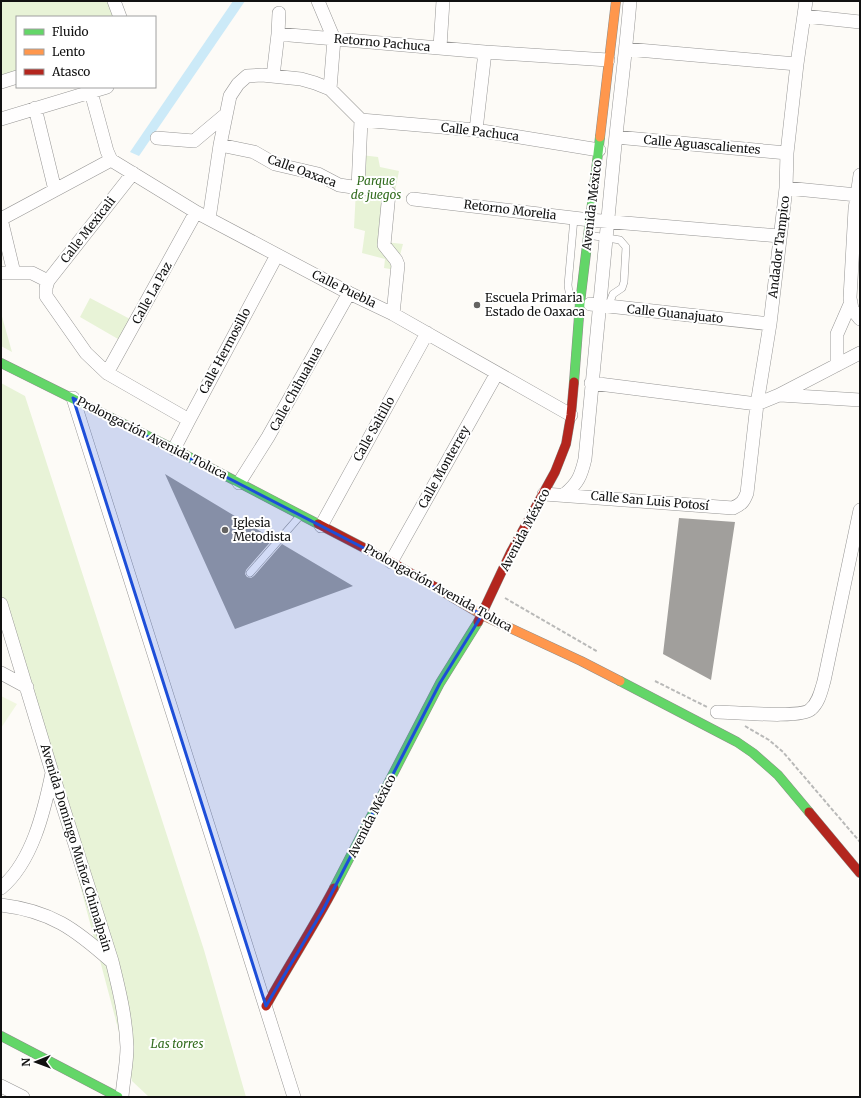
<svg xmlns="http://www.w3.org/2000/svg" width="861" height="1098" viewBox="0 0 861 1098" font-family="Merriweather,serif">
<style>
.green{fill:#e8f3d7}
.pitch{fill:#f1f7e0}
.water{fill:#cceaf8}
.building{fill:#a19f9c}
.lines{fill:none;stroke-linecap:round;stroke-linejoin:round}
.lane-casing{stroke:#979695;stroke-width:8}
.street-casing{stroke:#979695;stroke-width:14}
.fast-casing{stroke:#8e8d8b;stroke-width:10}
.slow-casing{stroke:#8e8d8b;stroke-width:10}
.jam-casing{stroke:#8e8d8b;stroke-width:10}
.path{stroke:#b9b9b8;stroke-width:2;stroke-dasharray:4 2;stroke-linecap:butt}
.lane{stroke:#fffefe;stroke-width:7}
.street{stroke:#fffefe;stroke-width:13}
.fast{stroke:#63d668;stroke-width:9}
.slow{stroke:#ff974d;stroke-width:9}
.jam{stroke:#b3261e;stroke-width:9}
.marked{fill:#1d4ed8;fill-opacity:0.2;stroke:#1d4ed8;stroke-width:3;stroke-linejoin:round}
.poi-dot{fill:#646362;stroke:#fff;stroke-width:1.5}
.labels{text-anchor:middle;stroke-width:4;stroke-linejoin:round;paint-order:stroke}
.street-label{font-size:12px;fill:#111;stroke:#fff}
.park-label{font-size:12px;font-style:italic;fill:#326c1e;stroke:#fff}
.poi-label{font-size:12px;fill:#111;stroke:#fff;text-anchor:start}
</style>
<rect width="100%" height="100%" fill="#fdfbf7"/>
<path class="green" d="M1 1H109L114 17H17V72L1 77Z
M361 155 378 157 380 167 399 171 385 242 403 244 396 270 384 268 385 259 362 253 365 231 354 228 356 190Z
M90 298 130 319 118 339 80 317Z
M1 313 12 352 1 346Z
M1 383 25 396 204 950 246 1097H149L132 1081 30 697 1 601Z"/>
<path class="pitch" d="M1 696 17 704 1 728Z"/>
<path class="water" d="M233 1H245L139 156 130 152Z"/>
<path class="building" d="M165 474 273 539 246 570 245 574 247 577 251 578 254 576 282 544 353 586 235 629Z
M679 518 735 522 711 680 663 654Z"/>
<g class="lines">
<g class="lane-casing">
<path id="lane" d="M574 218 568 285C569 294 570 298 579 302
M588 235 620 240 626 247 624 282 622 288 613 294 608 307
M250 573 300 516"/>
</g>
<g class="street-casing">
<path id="street" d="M114 1 120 17
M318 1 334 39 330 89
M804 16 860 22
M278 34 485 52 608 60
M440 47 443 1
M626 49 797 64
M273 76 278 34 279 13
M1 82 17 77
M91 92 107 151 111 160 196 212 349 293 393 314 571 415
M35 108 55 190
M1 119 107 87
M361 120 476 130 599 150
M476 130 485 52
M616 137 787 153
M157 138 194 141 225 115
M220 145 254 152 275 164 318 174 339 185 387 192 389 193 384 245 396 260 398 265 393 314
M133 173 48 281 46 288V296L86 353 107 373 189 420
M860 175 855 209 850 298 852 309 860 319
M786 188 857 195
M413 199 590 220 779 236
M1 219 111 160
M1 219 14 273
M209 219 220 145 230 96 238 84 247 76 262 75 301 79 315 83 330 89 361 120 358 188
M1 273H32L48 281
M590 304 770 324
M837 365V334L851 302
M107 373 196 212
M591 383 757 404 779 395 860 353
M780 395 860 400
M73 398 294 1097
M174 449 189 420 277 255
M239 483 268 437 349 293
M544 494 733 508C742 504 744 501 747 493L757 404 770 324 786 188 787 153 797 64 806 1
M565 494C578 483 581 476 585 459 594 357 604 256 614 155 619 103 626 52 630 1
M321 526 427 333
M391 562 497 373
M1 604 52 772 112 961C119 989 126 1018 127 1047 127 1064 123 1081 122 1097
M1 673 27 687
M717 712C733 712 802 719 811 709 819 702 821 691 824 681L860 510
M1 888C32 862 44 812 52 773
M1 905C51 911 75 929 111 961
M1 1086 23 1097"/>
</g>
<g class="fast-casing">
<path id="fast" d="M1 363 174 449 318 524
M574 382 580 303 600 137
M620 681 737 742 753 753 778 775 809 812
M334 888 440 683 478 622
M1 1036 118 1097"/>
</g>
<g class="slow-casing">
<path id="slow" d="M600 137 616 1
M435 587 482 615 581 661 620 681"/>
</g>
<g class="jam-casing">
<path id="jam" d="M318 524 391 562 435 587
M478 622 511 552 555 472 566 444 571 415 574 382
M809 812 860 873
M266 1006C288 966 313 928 334 888"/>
</g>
<path class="path" d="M505 598 598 652
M655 681 707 707
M745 726 769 740 783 752 860 842"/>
<use href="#lane" class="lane"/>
<use href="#street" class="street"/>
<use href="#fast" class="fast"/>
<use href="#slow" class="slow"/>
<use href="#jam" class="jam"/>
</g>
<path class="marked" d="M73 398 391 562 482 615 440 683 323 910 266 1006Z"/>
<g class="poi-dot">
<circle cx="477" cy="305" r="4"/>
<circle cx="225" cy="530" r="4"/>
</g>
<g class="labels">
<g class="street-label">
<text transform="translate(382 43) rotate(5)" y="4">Retorno Pachuca</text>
<text transform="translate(480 132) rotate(7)" y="4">Calle Pachuca</text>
<text transform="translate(702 145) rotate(5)" y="4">Calle Aguascalientes</text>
<text transform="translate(302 171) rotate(20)" y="4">Calle Oaxaca</text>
<text transform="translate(592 205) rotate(-83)" y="4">Avenida México</text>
<text transform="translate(510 210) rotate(7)" y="4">Retorno Morelia</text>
<text transform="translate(88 230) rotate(-52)" y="4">Calle Mexicali</text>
<text transform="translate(779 247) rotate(-83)" y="4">Andador Tampico</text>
<text transform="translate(344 289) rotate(26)" y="4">Calle Puebla</text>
<text transform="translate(152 293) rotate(-61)" y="4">Calle La Paz</text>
<text transform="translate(675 314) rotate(6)" y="4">Calle Guanajuato</text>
<text transform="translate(225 351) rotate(-62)" y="4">Calle Hermosillo</text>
<text transform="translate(296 389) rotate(-61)" y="4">Calle Chihuahua</text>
<text transform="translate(374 429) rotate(-61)" y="4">Calle Saltillo</text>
<text transform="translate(152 438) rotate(27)" y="4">Prolongación Avenida Toluca</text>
<text transform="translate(444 467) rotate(-61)" y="4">Calle Monterrey</text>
<text transform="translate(650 501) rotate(5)" y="4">Calle San Luis Potosí</text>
<text transform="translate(525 530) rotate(-62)" y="4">Avenida México</text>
<text transform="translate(438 588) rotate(29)" y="4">Prolongación Avenida Toluca</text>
<text transform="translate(372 816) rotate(-63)" y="4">Avenida México</text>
<text transform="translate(76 848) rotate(73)" y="4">Avenida Domingo Muñoz Chimalpain</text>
</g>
<g class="park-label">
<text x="376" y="185">Parque<tspan x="376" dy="14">de juegos</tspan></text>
<text x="177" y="1048">Las torres</text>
</g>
<g class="poi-label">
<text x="485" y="302">Escuela Primaria<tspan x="485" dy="14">Estado de Oaxaca</tspan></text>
<text x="233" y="527">Iglesia<tspan x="233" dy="14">Metodista</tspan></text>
</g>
</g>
<rect width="861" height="1098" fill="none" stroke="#111111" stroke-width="4"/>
<rect x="16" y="16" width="140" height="72" fill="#ffffff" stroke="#a0a0a0"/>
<rect x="24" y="29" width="20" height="6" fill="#63d668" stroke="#a0a0a0"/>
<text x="52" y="36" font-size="12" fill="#111111">Fluido</text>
<rect x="24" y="49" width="20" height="6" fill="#ff974d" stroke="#a0a0a0"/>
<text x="52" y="56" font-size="12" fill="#111111">Lento</text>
<rect x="24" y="69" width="20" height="6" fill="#b3261e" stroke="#a0a0a0"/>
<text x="52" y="76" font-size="12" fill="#111111">Atasco</text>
<g transform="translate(36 1062) rotate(269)" stroke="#ffffff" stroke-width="3" paint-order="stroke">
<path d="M0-3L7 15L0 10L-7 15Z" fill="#111111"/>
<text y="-6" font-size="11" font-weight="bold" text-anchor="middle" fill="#111111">N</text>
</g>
</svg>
